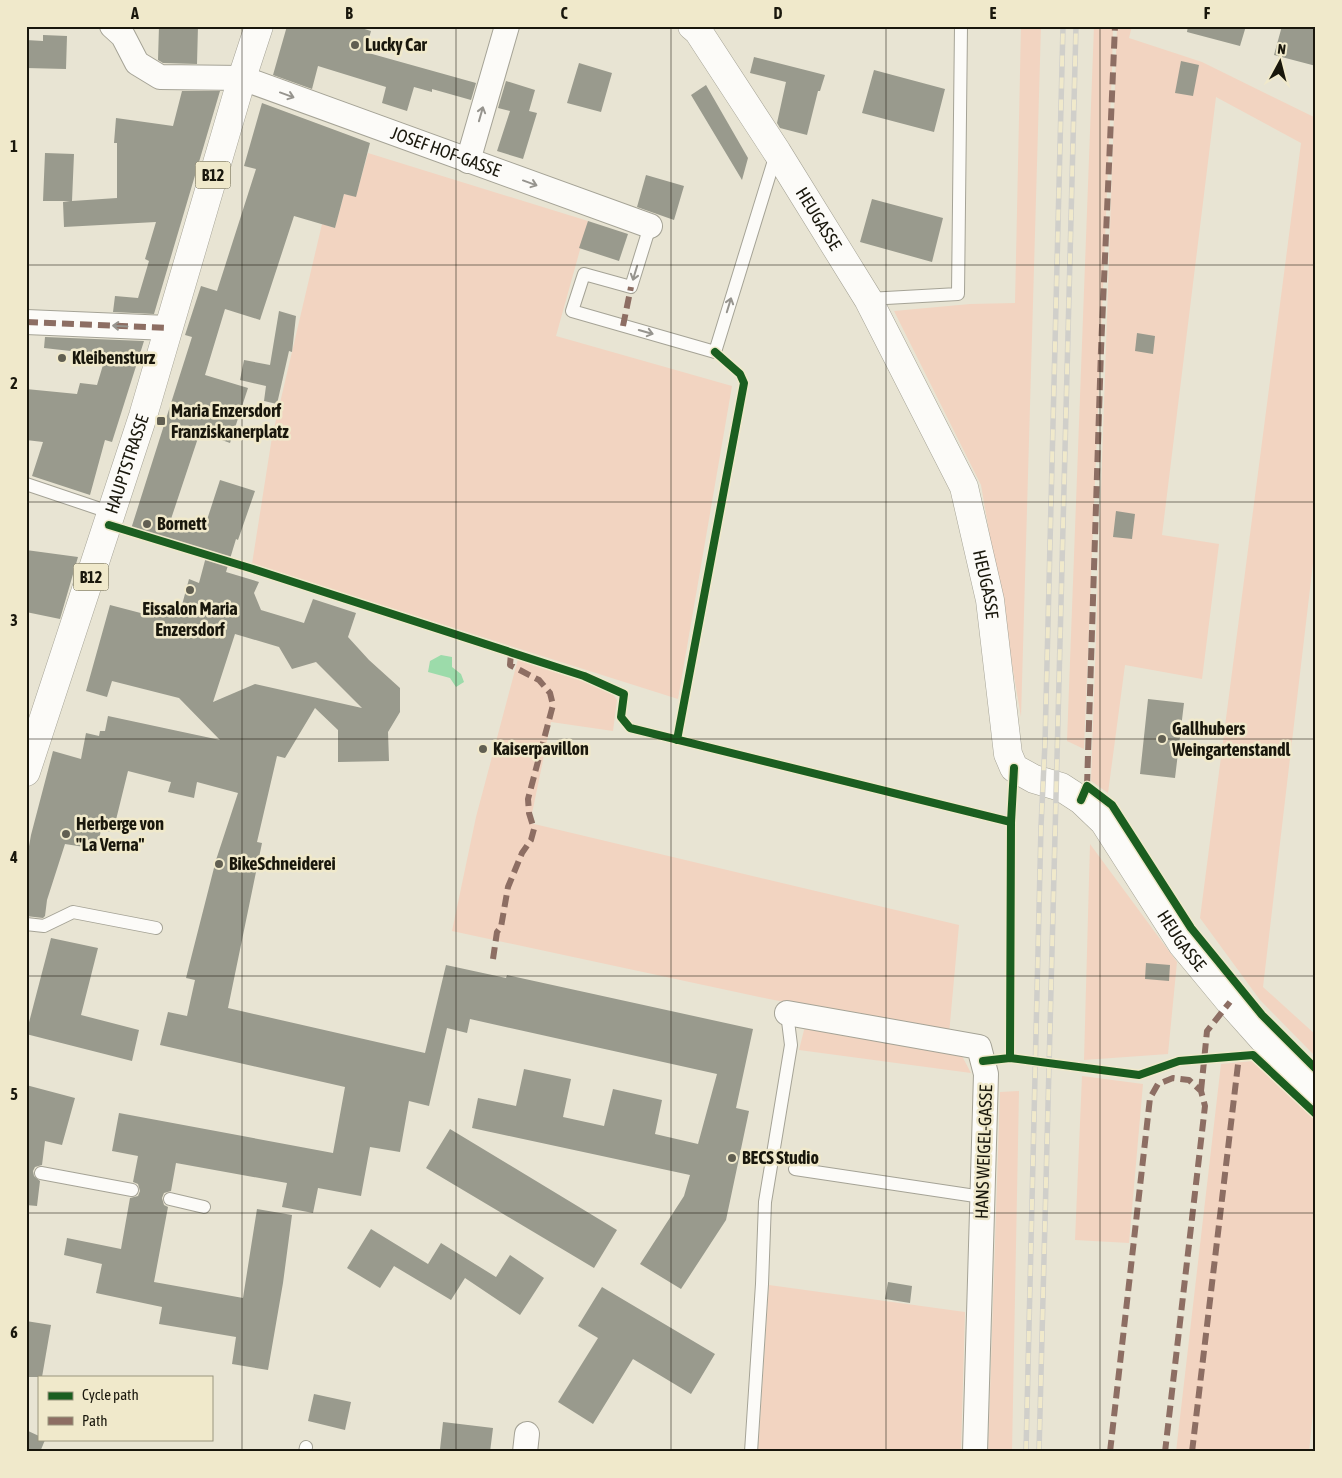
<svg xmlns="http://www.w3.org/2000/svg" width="1342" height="1478" viewBox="0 0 1342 1478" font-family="'Asap Condensed',sans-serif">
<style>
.green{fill:#f2d4c1}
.water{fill:#9cdbaa}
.building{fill:#999a8d;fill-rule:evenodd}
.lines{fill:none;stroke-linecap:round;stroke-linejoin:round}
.service-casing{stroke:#a5a396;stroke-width:14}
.minor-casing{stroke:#a5a396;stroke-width:26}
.tertiary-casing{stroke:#a5a396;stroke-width:29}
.primary-casing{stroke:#a5a396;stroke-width:29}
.service{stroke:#fcfbf8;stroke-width:12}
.minor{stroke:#fcfbf8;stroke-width:24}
.tertiary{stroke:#fcfbf8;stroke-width:28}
.primary{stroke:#fcfbf8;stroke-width:28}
.rail-casing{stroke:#d0cfca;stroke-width:5.5}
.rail{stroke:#f0e9cb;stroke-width:4;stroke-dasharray:11;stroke-linecap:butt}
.quiet{stroke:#8d6e63;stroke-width:6;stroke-dasharray:12 6;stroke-linecap:butt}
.cycleway-casing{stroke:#f0e9cb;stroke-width:11}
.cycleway{stroke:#1b5e20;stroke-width:8}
.oneway{stroke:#96948e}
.grid{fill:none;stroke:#19170c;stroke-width:1;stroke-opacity:0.55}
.poi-dot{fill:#615f52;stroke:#f0e9cb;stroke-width:2}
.labels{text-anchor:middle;stroke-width:5;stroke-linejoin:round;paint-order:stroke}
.shield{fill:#f0e9cb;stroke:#5a5645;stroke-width:1}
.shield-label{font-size:16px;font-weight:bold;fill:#19170c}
.poi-label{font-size:18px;font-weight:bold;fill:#19170c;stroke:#f0e9cb;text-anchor:start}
.street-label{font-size:18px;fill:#19170c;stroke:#f0e9cb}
.neatline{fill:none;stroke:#19170c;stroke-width:2}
.grid-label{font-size:16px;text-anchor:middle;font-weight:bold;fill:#19170c}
</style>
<rect width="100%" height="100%" fill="#e8e4d3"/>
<path class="green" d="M1021 26H1041L1021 717 981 485 894 311 970 304 1015 303Z
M1094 26H1113L1112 69 1084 749 1067 741Z
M1117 26H1132L1129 38 1202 62 1316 118V538L1263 987 1316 1035V1057L1260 1000 1200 918 1301 143 1216 97 1162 535 1219 544 1202 679 1125 665 1108 793 1091 781Z
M368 153 588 221 556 336 732 386 678 699 252 564 272 437 322 224 335 228 344 194 356 196Z
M518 659 610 690 617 700 613 731 551 722 530 823 959 925 949 1034 769 999 452 931 476 817Z
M1090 844 1177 962 1168 1054 1084 1060Z
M806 1022 962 1056 971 1073 799 1050Z
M1253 1061 1316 1119V1383L1309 1452H1176L1221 1064Z
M1082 1076 1143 1084 1129 1243 1075 1240Z
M1019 1091 1012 1452H988L1000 1092Z
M769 1285 965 1312 961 1452H778L758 1450Z"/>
<path class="water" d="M441 655 452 657V667L461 674 464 682 456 687 450 678 428 672 430 661Z"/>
<path class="building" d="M159 26H198L197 64 163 63 158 60Z
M287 26H355L371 31 365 52 476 83 471 100 432 89V92L414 87 407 111 382 103 386 87 318 66 312 89 273 75Z
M1188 26H1246L1240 46 1187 32Z
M1282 26H1316V66L1274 55Z
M43 35 67 36 66 69 26 68V40L43 41Z
M754 57 825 75 820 91H818L807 135 780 128 777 123 786 82 750 73Z
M1181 61 1199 65 1193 96 1175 93Z
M579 63 612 73 601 112 567 103Z
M874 70 945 89 934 132 862 113Z
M506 81 535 90 529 111 537 113 523 159 497 151 510 111 498 108Z
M706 85 748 158 742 180 691 95Z
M182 91H220L154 314 113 312 115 296 138 298 149 261 145 259 156 222 64 227 63 202 70 201H43L45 153 74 154 72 201 117 198V143H114L116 118 173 126Z
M262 103 370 143 356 197 344 194 335 228 294 216 260 320 225 309 205 375 248 388 230 443 200 432 171 519 204 529 220 480 255 491 238 540 236 539 226 572 259 582 254 593 261 610 304 623 313 599 356 613 348 637 369 660 400 688V712L388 732 389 761 338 762V730L315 708 285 758 277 756 257 842 262 843 228 1008 425 1053 446 965 506 978 507 975 753 1029 736 1108 749 1111 726 1220 681 1289 640 1264 684 1196 690 1175 472 1128 478 1098 516 1106 524 1069 571 1079 563 1117 604 1126 613 1089 662 1100 655 1134 698 1144 717 1074 470 1019 467 1033 447 1028 429 1106 409 1101 400 1152 370 1147 361 1196 318 1188 313 1213 282 1207 287 1183 176 1163 171 1191 164 1193 162 1198 164 1205 168 1207 154 1282 243 1298 257 1209 292 1215 283 1283 268 1370 232 1364 236 1337 159 1324 162 1307 96 1293 102 1264 64 1255 67 1238 121 1249 130 1198 138 1196 140 1191 138 1184 133 1182 138 1156 112 1151 119 1113 333 1153 345 1087 160 1045 168 1012 187 1016 195 980 186 978 189 966 216 860 238 793 197 782 194 798 168 792 171 782 128 771 113 832 101 830 97 849 65 844 47 900 45 916 43 918 26 916V863L31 835 53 751 81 759 86 733 99 736 100 731H105L108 716 220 740 179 698 112 681 107 697 86 691 110 605 156 617 158 610 179 616 189 579 199 583 207 553 131 529 192 337 185 335 201 286 217 291 256 169 244 166ZM235 634 279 647 292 669 316 662 362 708 255 684 213 702Z
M646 175 684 186 674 220 637 207Z
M872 199 943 218 932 262 860 242Z
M588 221 628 234 619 261 579 248Z
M279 311 296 316 292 352 289 351 277 404 264 401 266 386 240 380 244 360 270 365Z
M1137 333 1155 336 1153 354 1135 351Z
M45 337 144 341 112 442 105 440 90 495 32 476 43 442 26 440V389L77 394 80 383 97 385 106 355 44 348Z
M1116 511 1135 514 1132 539 1113 537Z
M26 550 78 557 60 619 26 612Z
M1148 699 1184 703 1175 778 1140 774Z
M51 938 98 948 81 1015 139 1030 132 1061 26 1034Z
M1146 963 1170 965 1169 981 1145 979Z
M26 1085 75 1098 62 1145 45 1141 42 1165 35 1167 33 1171 34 1176 40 1181 37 1206 26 1205Z
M450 1129 617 1230 594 1268 426 1168Z
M371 1229 428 1264 441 1243 496 1277 510 1255 544 1278 520 1315 465 1278 451 1300 394 1266 380 1288 347 1268Z
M888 1282 912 1286 910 1303 885 1299Z
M602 1287 715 1354 691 1394 633 1359 593 1424 558 1402 598 1338 578 1326Z
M26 1321 51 1325 42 1377H26Z
M314 1394 351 1402 345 1430 308 1421Z
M443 1422 493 1428 490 1452H459L440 1449Z
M26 1430 39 1436V1439L45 1440 40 1452H26Z"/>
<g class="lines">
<g class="service-casing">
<path id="service" d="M650 226 631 287 584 274 572 311 715 352 776 154
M868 299 958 294 961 26
M26 484 112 513
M26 924 44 926 73 912 156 928
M795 1169 982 1197
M41 1173 132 1190
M170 1199 204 1207
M305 1452 306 1447
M751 1452 762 1284 765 1202 791 1045 787 1013"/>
</g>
<g class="minor-casing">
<g id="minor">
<path id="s1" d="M112 26 123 36 137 63 160 77 242 78 650 226"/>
<path d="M468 161 507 26"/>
<path d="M26 322 168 328"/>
<path d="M787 1013 979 1047 986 1074 975 1452"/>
<path d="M525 1452 527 1434"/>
</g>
</g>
<g class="tertiary-casing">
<g id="tertiary">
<path id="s2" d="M692 26 698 31 777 152 868 299 964 487 990 600 1008 754 1014 768 1034 779 1061 787 1081 800 1104 822 1182 944 1230 1002 1263 1039 1316 1090"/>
</g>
</g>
<g class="primary-casing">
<g id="primary">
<path id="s3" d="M26 772 143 416 242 78 259 26"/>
</g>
</g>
<use href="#service" class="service"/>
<use href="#minor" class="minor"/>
<use href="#tertiary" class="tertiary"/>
<use href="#primary" class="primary"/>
<g class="rail-casing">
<path id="rail" d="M1026 1452 1041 826 1045 743 1063 26
M1039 1452 1076 26"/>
</g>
<use href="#rail" class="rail"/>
<path class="quiet" d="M26 322 168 328
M623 326 631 287
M1087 786 1101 350 1115 26
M493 959 497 932 501 927 508 887 522 853 531 840 534 829 529 813 528 799 553 705 550 693 539 680 510 665 511 653
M1201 1091 1207 1031 1230 1002
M1110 1452 1150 1098 1158 1084 1173 1078 1189 1080 1201 1091 1205 1106 1165 1452
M1192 1452 1239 1056"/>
<g class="cycleway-casing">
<path id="cycleway" d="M109 525 253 569 584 676 624 694 621 717 630 728 1011 822
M677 740 744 383 740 374 715 352
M1081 800 1087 786 1112 805 1191 928 1262 1015 1316 1069
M1010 1058 1011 822 1014 768
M983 1061 1010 1058 1139 1075 1179 1061 1253 1055 1316 1114"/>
</g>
<use href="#cycleway" class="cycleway"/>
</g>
<defs><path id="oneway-shaft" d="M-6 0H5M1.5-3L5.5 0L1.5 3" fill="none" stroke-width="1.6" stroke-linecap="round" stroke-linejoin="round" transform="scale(1.25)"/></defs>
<g class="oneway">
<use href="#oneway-shaft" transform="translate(287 95) rotate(20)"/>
<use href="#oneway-shaft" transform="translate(481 114) rotate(-74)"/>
<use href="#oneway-shaft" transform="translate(530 183) rotate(20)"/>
<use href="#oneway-shaft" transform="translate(635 273) rotate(107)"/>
<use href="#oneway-shaft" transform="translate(729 305) rotate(-73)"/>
<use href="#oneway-shaft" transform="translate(120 326) rotate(-177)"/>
<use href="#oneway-shaft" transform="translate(646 332) rotate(16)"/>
</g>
<path class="grid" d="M242 26V1452M456 26V1452M671 26V1452M886 26V1452M1100 26V1452M26 265H1316M26 502H1316M26 739H1316M26 976H1316M26 1213H1316"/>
<g class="poi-dot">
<circle cx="355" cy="45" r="5"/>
<circle cx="62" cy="358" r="5"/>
<rect x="156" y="416" width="10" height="10" rx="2.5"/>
<circle cx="147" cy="524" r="5"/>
<circle cx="190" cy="590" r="5"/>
<circle cx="1162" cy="739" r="5"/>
<circle cx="483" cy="749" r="5"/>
<circle cx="66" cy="834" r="5"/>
<circle cx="219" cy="864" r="5"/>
<circle cx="732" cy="1158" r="5"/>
</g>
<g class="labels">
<g class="shield">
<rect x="195.5" y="161.5" width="35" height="27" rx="4"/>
<rect x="73.5" y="563.5" width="35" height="27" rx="4"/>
</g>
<g class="shield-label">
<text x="213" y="181">B12</text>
<text x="91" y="583">B12</text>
</g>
<g class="poi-label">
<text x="365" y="51">Lucky Car</text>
<text x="72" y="364">Kleibensturz</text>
<text x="171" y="417">Maria Enzersdorf<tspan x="171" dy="21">Franziskanerplatz</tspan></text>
<text x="157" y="530">Bornett</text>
<text x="190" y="615" text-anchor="middle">Eissalon Maria<tspan x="190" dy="21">Enzersdorf</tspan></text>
<text x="1172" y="735">Gallhubers<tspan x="1172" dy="21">Weingartenstandl</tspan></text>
<text x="493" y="755">Kaiserpavillon</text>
<text x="76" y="830">Herberge von<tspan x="76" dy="21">"La Verna"</tspan></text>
<text x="229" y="870">BikeSchneiderei</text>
<text x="742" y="1164">BECS Studio</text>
</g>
<g class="street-label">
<text dy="6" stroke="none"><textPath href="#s1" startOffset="371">JOSEF HOF-GASSE</textPath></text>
<text dy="6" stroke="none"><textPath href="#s2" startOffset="231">HEUGASSE</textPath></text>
<text dy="6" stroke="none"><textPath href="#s3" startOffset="324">HAUPTSTRASSE</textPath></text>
<text dy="6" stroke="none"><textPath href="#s2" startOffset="636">HEUGASSE</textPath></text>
<text dy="6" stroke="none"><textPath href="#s2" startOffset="1071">HEUGASSE</textPath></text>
<text transform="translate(984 1152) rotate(-88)" y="6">HANS WEIGEL-GASSE</text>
</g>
</g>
<rect width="1342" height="1478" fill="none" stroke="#f0e9cb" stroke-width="55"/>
<rect x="38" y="1376" width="175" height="65" fill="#f0e9cb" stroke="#9a957f"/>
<rect x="48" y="1392" width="25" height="8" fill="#1b5e20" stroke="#9a957f"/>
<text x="82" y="1400" font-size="15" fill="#19170c">Cycle path</text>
<rect x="48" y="1417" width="25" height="8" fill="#8d6e63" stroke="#9a957f"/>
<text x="82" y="1426" font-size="15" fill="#19170c">Path</text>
<g transform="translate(1280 62) rotate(7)" stroke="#f0e9cb" stroke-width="4" paint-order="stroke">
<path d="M0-4L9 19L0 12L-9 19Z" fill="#19170c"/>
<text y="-8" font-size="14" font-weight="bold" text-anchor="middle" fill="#19170c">N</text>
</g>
<rect x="28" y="28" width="1286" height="1422" class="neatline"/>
<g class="grid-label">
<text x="135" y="19">A</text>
<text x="349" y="19">B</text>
<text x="564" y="19">C</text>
<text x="778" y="19">D</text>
<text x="993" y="19">E</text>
<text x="1207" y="19">F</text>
<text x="14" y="152">1</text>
<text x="14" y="389">2</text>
<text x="14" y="626">3</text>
<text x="14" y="863">4</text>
<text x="14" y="1100">5</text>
<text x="14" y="1338">6</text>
</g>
</svg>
